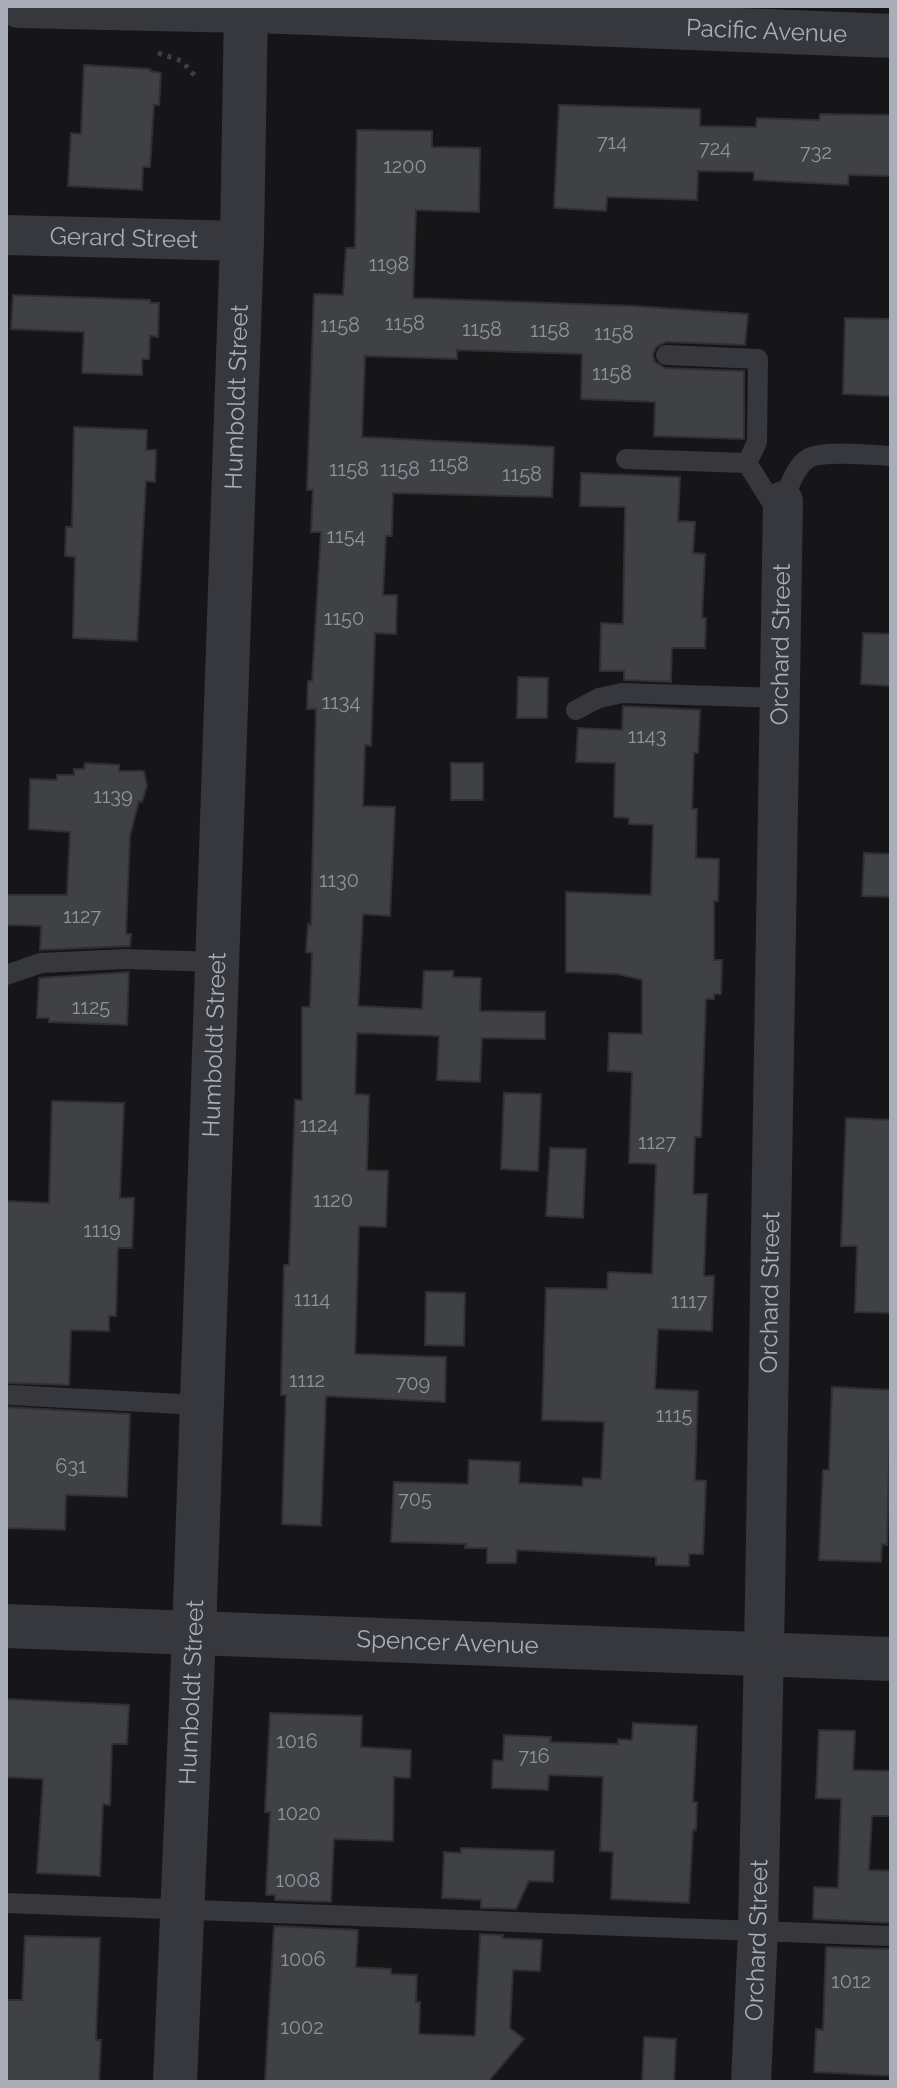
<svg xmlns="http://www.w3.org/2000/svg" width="897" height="2088" viewBox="0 0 897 2088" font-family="Raleway,sans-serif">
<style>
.building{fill:#404145;stroke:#303034;stroke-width:2}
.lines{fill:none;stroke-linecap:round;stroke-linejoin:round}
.path{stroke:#3d3f44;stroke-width:5;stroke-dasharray:4 6;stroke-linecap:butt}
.service{stroke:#37383d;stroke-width:20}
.minor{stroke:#37383d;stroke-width:40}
.tertiary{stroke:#37383d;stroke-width:44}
.labels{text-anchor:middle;stroke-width:6;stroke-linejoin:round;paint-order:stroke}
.number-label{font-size:20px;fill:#8e929b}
.street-label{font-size:24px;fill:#a8adb8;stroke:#111113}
</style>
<rect width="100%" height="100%" fill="#161618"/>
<path class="building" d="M84 65 150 69V71L161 73 159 105H154L150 167H143L142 190 68 186 71 133 81 134Z
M559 105 700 109V126L756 127 757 118 819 120 820 114 890 115 891 176 849 175 848 185 754 180V172L698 171 697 200 607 197 606 211 554 208Z
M357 130 432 131V147L480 148 479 212 416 210 413 298 633 306 748 314 745 345 666 342 656 347 653 355 655 362 665 368 744 371V439L654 436 655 402 581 399 582 354 457 350V359L365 356 362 437 554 447 552 497 393 493 392 536H386L383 595H397L396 634 375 633 371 746 365 745 363 806 395 807 390 916 363 914 358 1006 422 1009 424 971H453V977L481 978 480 1011 545 1012V1039L482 1038 480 1082 437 1080 439 1036 357 1033 355 1094 369 1095 367 1170 388 1171 386 1227 359 1226 355 1354 446 1357 445 1402 326 1396 321 1526 282 1524 286 1395H281L284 1265H289L295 1100H302V1007H310L312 953 306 952 308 924 311 925 316 709H307L308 681H312L321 532H311L313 490H307L314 294 343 295 346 248H355Z
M13 295 150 300V303H159L158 337 150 336 149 359H142V375L82 373 84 332 11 329Z
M845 318 891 319V396L843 394Z
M74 427 147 430 146 450H156L155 482 146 481 137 641 73 638 75 557 65 556 66 527H72Z
M581 473 680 477 678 521 695 522 693 553 705 554 702 618H706L705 648H672L671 682 624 680V671H600L601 623 623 624 625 507 580 506Z
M863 633 891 634V686L861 684Z
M518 677 548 678 547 718H517Z
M623 706 700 710 698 753H694L692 809H697L696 858 719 859 718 901H714V960H722L721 994H714V999H706L701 1137H695L693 1194H707L704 1276H714L712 1331 658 1329 655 1389 698 1391 695 1480 706 1481 703 1554H689V1566L656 1565V1557L517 1550 516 1563H487V1548H465L466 1544 391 1542 394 1482 468 1484 469 1460 520 1462 519 1483 582 1486 583 1478 601 1479 604 1422 542 1420 546 1288 607 1289 608 1272 652 1274 656 1164 629 1163 632 1072 608 1071 609 1033 642 1034V980L617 974 566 972V892L651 895 653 825 629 824V818L614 817 615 763 576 762 578 728 622 730Z
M85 763 119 765V771H144L147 786 142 802 139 801 130 836 126 934H131L130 946 40 950 41 926 6 925V895H67L70 832 29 829 30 779 57 780V775H74V769H84Z
M451 763H483V800H451Z
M864 853 891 854V897L862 896Z
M129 972 127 1025 49 1022V1018H37L39 978Z
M504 1093 541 1094 538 1171 501 1169Z
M52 1101 124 1103 120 1198H134L132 1248H118L116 1316H109V1331L71 1330 69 1385 6 1383V1201L49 1203Z
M846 1118 891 1120V1313L855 1312 857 1246H841Z
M550 1148 586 1149 583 1218 546 1216Z
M426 1292 465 1293 464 1346 425 1345Z
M832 1387 891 1390 887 1545 882 1544 881 1562 819 1560 823 1470H829Z
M6 1407 130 1414 127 1497 66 1495 65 1530 6 1528Z
M6 1699 129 1705 127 1744H112L110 1805 103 1804 100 1876 37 1873 43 1779 6 1777Z
M270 1713 362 1716 361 1747 411 1750 410 1778 394 1777 393 1841 334 1839 331 1902 275 1900V1895H266L270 1812H265Z
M633 1723 697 1726 693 1802H697L696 1830H693L689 1903 611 1899 613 1852 600 1851 603 1777 549 1775 548 1790 492 1788 493 1760 503 1761 504 1735 551 1737 550 1742 618 1744V1739L632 1740Z
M819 1730 855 1731 853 1770 891 1771V1816H872L869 1870 891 1871V1923L813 1919 814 1887 838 1888 841 1799 816 1798Z
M461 1848 554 1851 553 1882 529 1881 516 1909 481 1908V1900L442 1898 444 1852 461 1853Z
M274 1926 358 1930 356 1967 391 1969V1974L417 1975 416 2002H420L419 2034 475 2036 480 1934 503 1935 502 1938 542 1940 540 1971 513 1970 510 2028 524 2039 488 2082H265Z
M25 1936 100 1938 96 2040H101L99 2082H6V2000H22Z
M826 1947 891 1949V2076L814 2072 816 2029 823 2030Z
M644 2037 676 2039 674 2082H642Z"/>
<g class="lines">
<path class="path" d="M158 53 182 61 196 77"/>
<path class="service" d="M666 355 758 359 757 442 747 463
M626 459 747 463 779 514
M783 501C789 488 795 466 809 458 824 450 873 455 891 456
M576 710 599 698 622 693 782 698
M6 975 41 963 125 959 216 962
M10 1395 200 1405
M6 1903 891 1936"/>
<g class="minor">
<path id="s1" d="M6 235 242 241"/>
<path id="s2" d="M751 2082 758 1931 765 1598 783 501"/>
</g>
<g class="tertiary">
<path id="s3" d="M19 6 285 12 891 36"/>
<path id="s4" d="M6 1626 891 1659"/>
<path id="s5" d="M175 2082 194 1634 242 241 246 6"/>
</g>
</g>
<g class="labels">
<g class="number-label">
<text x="612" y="149">714</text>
<text x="715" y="155">724</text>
<text x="816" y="159">732</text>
<text x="405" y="173">1200</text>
<text x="389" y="271">1198</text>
<text x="405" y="330">1158</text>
<text x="340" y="332">1158</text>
<text x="482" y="336">1158</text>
<text x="550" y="337">1158</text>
<text x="614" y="340">1158</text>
<text x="612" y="380">1158</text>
<text x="449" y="471">1158</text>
<text x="349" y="476">1158</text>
<text x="400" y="476">1158</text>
<text x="522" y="481">1158</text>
<text x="346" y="543">1154</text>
<text x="344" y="625">1150</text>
<text x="341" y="709">1134</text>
<text x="647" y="743">1143</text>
<text x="113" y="803">1139</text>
<text x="339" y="887">1130</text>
<text x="82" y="923">1127</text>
<text x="91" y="1014">1125</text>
<text x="319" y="1132">1124</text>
<text x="657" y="1149">1127</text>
<text x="333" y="1207">1120</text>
<text x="102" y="1237">1119</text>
<text x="312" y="1306">1114</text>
<text x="689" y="1308">1117</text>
<text x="307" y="1387">1112</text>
<text x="413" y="1390">709</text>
<text x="674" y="1422">1115</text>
<text x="71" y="1473">631</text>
<text x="415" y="1506">705</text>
<text x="297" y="1748">1016</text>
<text x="534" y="1763">716</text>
<text x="299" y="1820">1020</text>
<text x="298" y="1887">1008</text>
<text x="303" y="1966">1006</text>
<text x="851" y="1988">1012</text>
<text x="302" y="2034">1002</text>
</g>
<g class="street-label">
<text dy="8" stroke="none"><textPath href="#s3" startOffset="748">Pacific Avenue</textPath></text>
<text dy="8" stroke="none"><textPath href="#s1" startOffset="118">Gerard Street</textPath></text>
<text dy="8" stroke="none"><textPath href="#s5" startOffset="1686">Humboldt Street</textPath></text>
<text dy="8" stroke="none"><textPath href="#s2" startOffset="1438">Orchard Street</textPath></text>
<text dy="8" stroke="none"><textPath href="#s5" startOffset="1038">Humboldt Street</textPath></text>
<text dy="8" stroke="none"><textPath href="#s2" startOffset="790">Orchard Street</textPath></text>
<text dy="8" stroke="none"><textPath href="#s4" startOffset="442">Spencer Avenue</textPath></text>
<text dy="8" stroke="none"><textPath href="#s5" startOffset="390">Humboldt Street</textPath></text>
<text dy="8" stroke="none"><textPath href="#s2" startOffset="142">Orchard Street</textPath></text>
</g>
</g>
<rect width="897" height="2088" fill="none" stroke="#a8adb8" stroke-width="16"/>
</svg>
